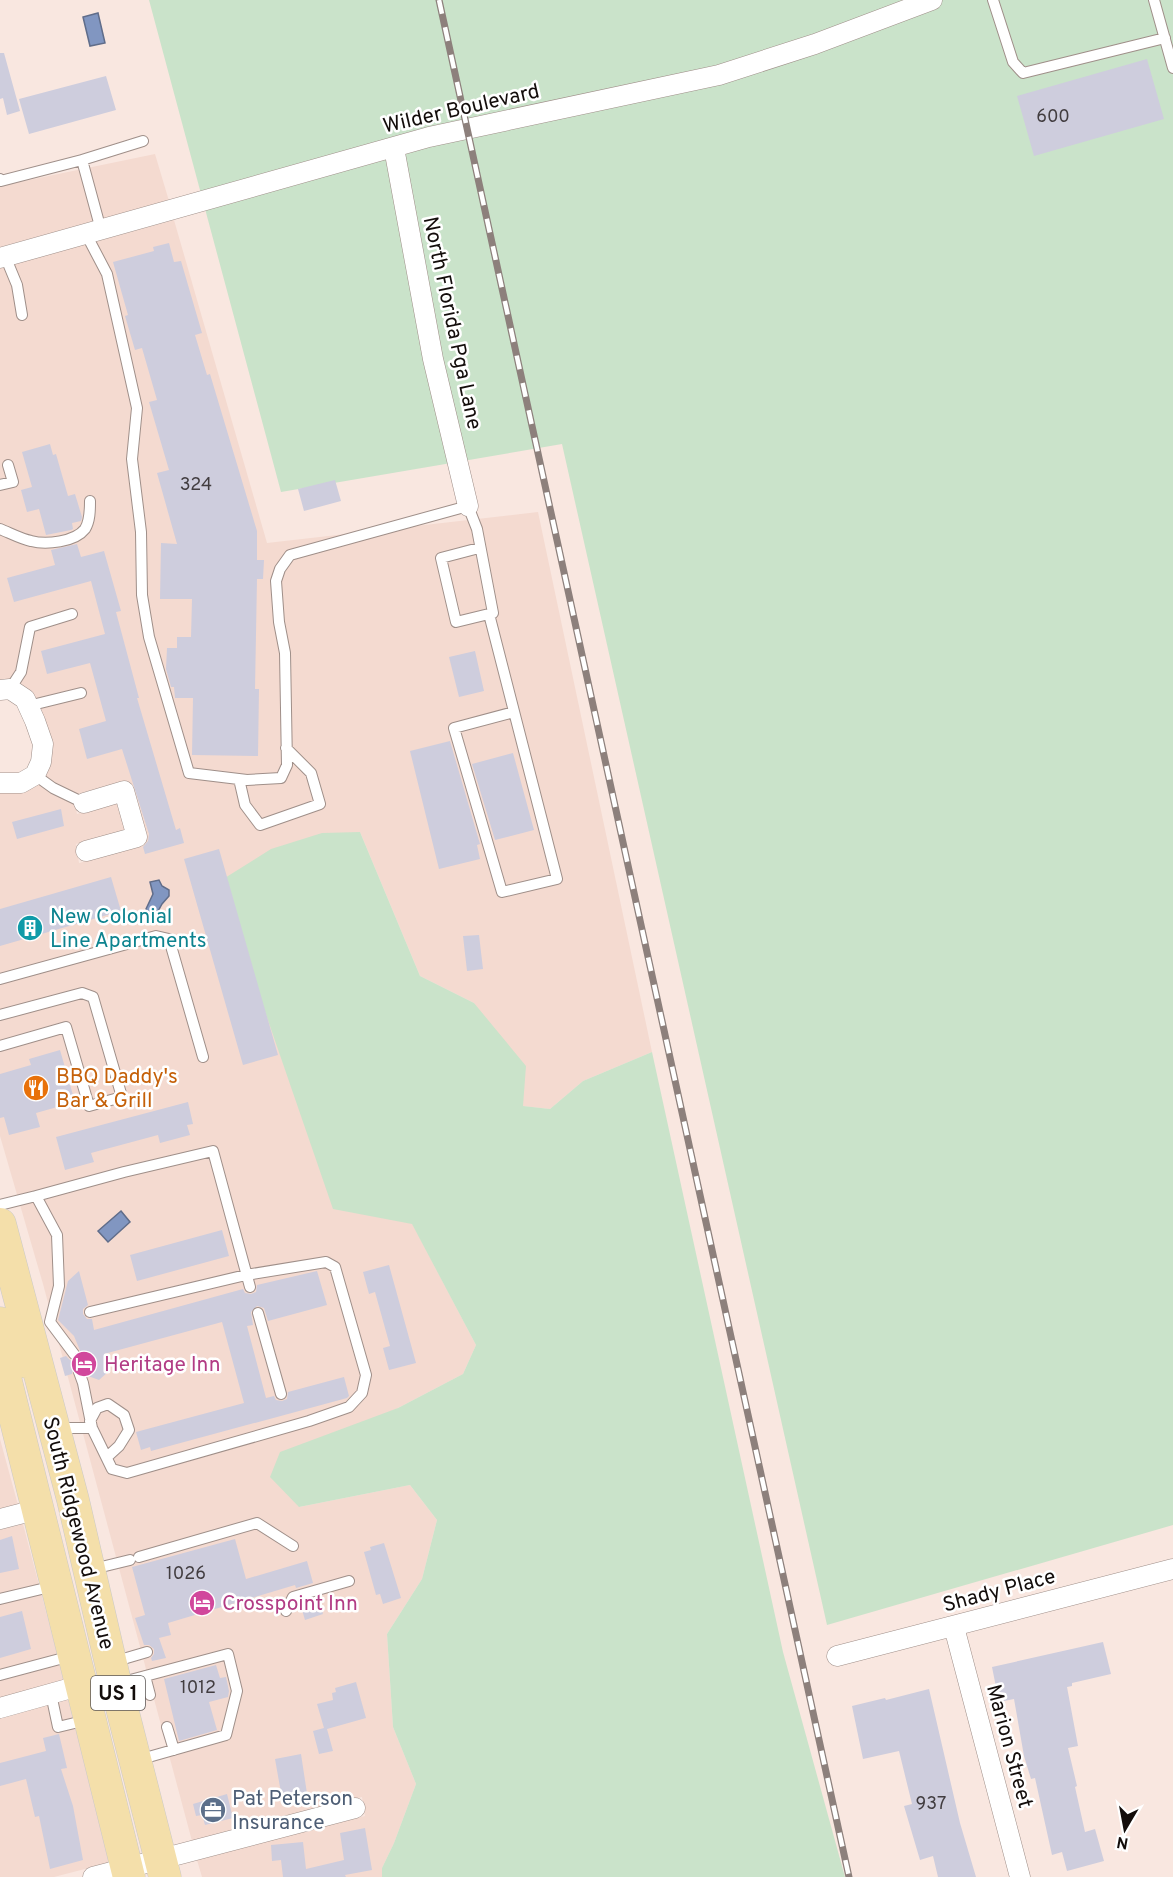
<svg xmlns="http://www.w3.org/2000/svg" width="1173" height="1877" viewBox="0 0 1173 1877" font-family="Overpass,sans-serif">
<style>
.built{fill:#f4dad0;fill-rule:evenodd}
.green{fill:#cae3ca}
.water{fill:#8196c1;stroke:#606d8a;stroke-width:1.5}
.building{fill:#cecddd}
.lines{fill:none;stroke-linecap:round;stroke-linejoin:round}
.lane-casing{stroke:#9f8f89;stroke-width:12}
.street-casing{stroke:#9f8f89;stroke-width:21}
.primary-casing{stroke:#cbcac9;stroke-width:33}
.lane{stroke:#fff;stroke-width:10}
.street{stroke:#fff;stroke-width:20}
.primary{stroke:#f4dfaa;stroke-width:32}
.rail-casing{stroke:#8d807c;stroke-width:7}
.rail{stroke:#fff;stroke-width:4.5;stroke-dasharray:14;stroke-linecap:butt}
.labels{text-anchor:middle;stroke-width:5;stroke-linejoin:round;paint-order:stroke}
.number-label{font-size:18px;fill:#423d40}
.shield{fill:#fff;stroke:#5a5654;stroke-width:1.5}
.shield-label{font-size:20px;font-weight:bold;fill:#130d0b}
.street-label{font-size:21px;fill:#130d0b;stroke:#fff}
.culture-label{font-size:21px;fill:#0d838f;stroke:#fff;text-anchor:start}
.food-label{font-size:21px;fill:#c56008;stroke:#fff;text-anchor:start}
.hotel-label{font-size:21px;fill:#b23c85;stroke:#fff;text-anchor:start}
.service-label{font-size:21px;fill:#4e5e75;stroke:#fff;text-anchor:start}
</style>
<rect width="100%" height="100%" fill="#f9e7e0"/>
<path class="built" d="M155 154 169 201 0 247V186Z
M174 220 267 543 538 512 652 1052 583 1081 550 1109 522 1106 474 1003 420 976 360 832 412 1223 476 1345 463 1374 398 1408 299 1507 410 1485 437 1520 422 1579 387 1634 393 1727 416 1784 394 1843 382 1868V1877H202L197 1860 365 1816 362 1797 192 1841 43 1284 0 1136V793H21L38 784 50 762 15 680H0V268ZM122 782 145 834 138 847 79 863 76 844 125 830 118 803 77 814 73 795Z
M0 1439 18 1505 0 1509Z
M23 1524 64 1680 0 1698V1530Z
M69 1699 112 1862 54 1877H0V1719Z"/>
<path class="green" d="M149 0H1173V1525L827 1625 562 444 281 492Z
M360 832 420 976 474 1003 526 1066 523 1106 550 1109 583 1081 652 1052 783 1652 845 1877H382V1868L394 1843 416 1784 393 1727 387 1634 422 1579 437 1520 410 1485 299 1507 270 1477 280 1452 398 1408 463 1374 476 1345 412 1224 333 1209 220 881 271 849 322 833Z"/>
<path class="water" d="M98 13 105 43 90 46 83 17Z
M159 880 162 886 169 890V896L162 904 156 915 148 913 146 909 153 894 150 882Z
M121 1211 130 1222 108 1242 98 1231Z"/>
<path class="building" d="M0 53H4L20 111 7 115 3 98 0 99Z
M1147 59 1164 119 1034 156 1017 96Z
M106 76 116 110 29 134 19 99Z
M169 243 174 262 181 261 202 333 195 335 207 375 210 374 257 531V560H264L263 579H257L255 689H259L258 756 192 755 193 698H175L174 687H171L166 669 167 648H177V637H191L192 599H160L161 543 177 544 157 473 169 470 149 402 157 400 142 348 135 350 125 316 128 315 113 262 154 251 153 247Z
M50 444 53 455 56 454 68 496 75 494 82 517 81 521 72 523 73 529 71 530 46 535 39 509 27 512 21 490 32 487 22 452Z
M335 480 341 501 304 511 298 489Z
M77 544 81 557 104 551 121 611 116 612 139 698H137L176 830 180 828 184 843 145 854 143 847 148 841 149 834 122 749 87 759 79 729 106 721 90 663 47 674 41 651 105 634 91 581 14 602 7 578 55 565 51 550Z
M475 651 484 691 459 697 449 657Z
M450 741 480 844 477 845 480 859 439 869 410 751Z
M513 753 534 830 495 840 472 764Z
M61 809 64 826 17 839 12 822Z
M219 849 278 1055 243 1065 184 859Z
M111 877 121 911 0 946V909Z
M479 935 483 969 467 971 463 936Z
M60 1050 75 1102 36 1113 40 1127 9 1135 4 1117 0 1118V1074L31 1065 29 1059Z
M188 1102 193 1124 187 1125 190 1135 160 1143 158 1135 91 1153 94 1162 65 1170 56 1137Z
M222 1230 229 1256 137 1281 130 1255Z
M389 1265 416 1363 389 1370 383 1348 390 1346 375 1292 369 1294 363 1272Z
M79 1271 88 1305 83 1309V1314L87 1319H92L94 1330 243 1289 245 1293 251 1294 256 1292 257 1285 317 1271 327 1305 268 1321 264 1308 257 1306 251 1312 253 1325 247 1326 266 1398 274 1396 276 1400 282 1401 287 1399 288 1392 344 1377 349 1396 347 1398 151 1451 150 1447 141 1450 136 1432 244 1403 222 1322 104 1354 109 1371 99 1380 88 1376 84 1367 80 1365 74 1367 72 1374 65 1376 60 1358 66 1356 71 1361H75L81 1357V1353L74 1336 58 1320 68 1281Z
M12 1536 19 1569 0 1573V1540Z
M235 1539 246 1579 307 1561 313 1583 296 1588 295 1585 168 1623 171 1635 159 1638 166 1658 152 1661 151 1658 154 1654V1649L149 1645H144L135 1618 145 1615 132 1567Z
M384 1543 401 1598 383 1604 380 1594 376 1595 364 1552 371 1550 370 1547Z
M318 1598 323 1614 305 1620 300 1603Z
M22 1611 31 1649 0 1658V1617Z
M1103 1642 1111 1674 1072 1683V1686L1067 1687 1078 1746 1068 1748 1077 1786 1075 1787 1085 1832 1095 1829 1104 1861 1067 1871 1062 1852 1052 1855 1035 1778 1031 1779 1024 1756 1014 1699 999 1702 992 1667Z
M216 1665 220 1678 226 1677 229 1691 228 1697 209 1702 217 1730 179 1741 164 1679Z
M356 1682 366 1718 327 1729 333 1751 319 1754 313 1731 324 1728 317 1704 333 1700 332 1693 336 1692 335 1688Z
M929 1689 960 1823 976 1877H938L933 1856 920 1860 904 1806 912 1804 899 1751 863 1759 852 1706 885 1698 886 1700Z
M59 1734 67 1768 61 1769 73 1806 83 1860 50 1869 39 1816 35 1817 26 1779 0 1786V1763L46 1751 43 1738Z
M301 1754 308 1800 283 1804 275 1759Z
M227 1794 233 1818 205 1825 202 1815 196 1816 193 1804Z
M365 1828 372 1870 345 1875 346 1877H283L281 1860 272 1861 271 1845 303 1842 306 1869 344 1860 340 1833Z"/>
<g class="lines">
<g class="lane-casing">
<path id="lane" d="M993 0 1013 62 1023 73 1165 38
M1154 0 1173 68
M82 160 143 141
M0 179 1 181 82 160 101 230
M86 234 107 274 137 408 132 459 141 532 142 595 149 637 189 773 247 780 281 778 287 765 285 653 279 622 276 581 280 569 290 555 468 506 477 529 493 613 456 622 441 558 479 548
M5 256 17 285 22 315
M0 485 13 482 8 465
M0 529C10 533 21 539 31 541 46 545 75 542 85 529 90 521 90 510 90 501
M489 614 557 879 502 892 454 728 514 712
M10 689 21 672 30 627 72 614
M28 706 81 693
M35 775 53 788 84 803
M239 779 245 805 260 825 320 804 311 773 286 748
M0 979 156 936 169 939 203 1057
M0 1015 82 993 93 997 122 1097 89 1106 66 1027 0 1046
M0 1205 36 1196
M258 1313 281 1394
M74 1354 50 1322 59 1286 57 1235 36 1196 124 1172 213 1151 250 1287
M79 1372 83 1383 92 1428 112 1469 127 1473 309 1421 349 1407 362 1393 366 1375 335 1267 326 1262 246 1275 90 1312
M90 1421 97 1408 108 1404 124 1415 129 1430 119 1446 107 1457
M57 1428H92
M139 1557 257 1523 293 1546
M93 1569 130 1560
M0 1599 54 1586
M286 1611 293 1597 349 1581
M113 1662 147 1652
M0 1675 71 1656
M145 1676 150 1695
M119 1683 228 1654 237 1691 226 1735 138 1760
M51 1694 58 1727 87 1720
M167 1727 174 1750"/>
</g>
<g class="street-casing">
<path id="street" d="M394 148 433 359 468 506
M0 258 429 137 719 75 815 44 932 0
M0 690 10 689 25 699 35 721 43 744 41 762 35 775 21 783H0
M84 803 124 791 137 837 86 851
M0 1519 39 1509
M954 1627 1020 1877
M837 1656 1173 1569
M0 1708 82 1685
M93 1877 355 1808"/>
</g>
<g class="primary-casing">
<path id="primary" d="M0 1224 73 1500 114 1677 165 1877
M0 1323 8 1328 26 1362
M0 1357 129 1877"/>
</g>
<use href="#lane" class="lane"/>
<use href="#street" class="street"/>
<use href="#primary" class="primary"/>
<g class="rail-casing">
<path id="rail" d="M439 0 849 1877"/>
</g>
<use href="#rail" class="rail"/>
</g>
<defs>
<g id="building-disc" transform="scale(1.35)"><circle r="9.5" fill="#0f9aa8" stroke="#fff"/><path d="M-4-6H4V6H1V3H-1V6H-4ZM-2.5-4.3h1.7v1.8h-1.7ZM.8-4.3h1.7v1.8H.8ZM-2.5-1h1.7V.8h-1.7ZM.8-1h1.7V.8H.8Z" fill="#fff"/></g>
<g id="restaurant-disc" transform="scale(1.35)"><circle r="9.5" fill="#e8710a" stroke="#fff"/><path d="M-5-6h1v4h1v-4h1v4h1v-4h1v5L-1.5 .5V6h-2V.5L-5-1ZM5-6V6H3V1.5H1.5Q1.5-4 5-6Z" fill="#fff"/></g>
<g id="hotel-disc" transform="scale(1.35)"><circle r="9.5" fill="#d1479c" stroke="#fff"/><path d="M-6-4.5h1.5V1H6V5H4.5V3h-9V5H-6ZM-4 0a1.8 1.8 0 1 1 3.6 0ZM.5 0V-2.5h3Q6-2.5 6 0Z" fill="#fff"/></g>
<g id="office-disc" transform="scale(1.35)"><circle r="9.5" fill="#5c6f8a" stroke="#fff"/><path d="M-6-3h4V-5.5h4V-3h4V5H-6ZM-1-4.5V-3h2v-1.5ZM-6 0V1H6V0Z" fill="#fff"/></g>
</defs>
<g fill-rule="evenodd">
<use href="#building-disc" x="30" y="928"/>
<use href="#restaurant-disc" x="36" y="1088"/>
<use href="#hotel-disc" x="84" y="1364"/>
<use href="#hotel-disc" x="202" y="1603"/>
<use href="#office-disc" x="213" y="1810"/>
</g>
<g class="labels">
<g class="number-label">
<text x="1053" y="122">600</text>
<text x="196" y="490">324</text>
<text x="186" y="1579">1026</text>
<text x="198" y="1693">1012</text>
<text x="931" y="1809">937</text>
</g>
<rect class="shield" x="91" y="1676" width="54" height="34" rx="4.5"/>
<g class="shield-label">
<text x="118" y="1700">US 1</text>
</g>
<g class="street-label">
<text transform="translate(461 108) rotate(-13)" y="7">Wilder Boulevard</text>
<text transform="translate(453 323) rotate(78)" y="7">North Florida Pga Lane</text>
<text transform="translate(79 1533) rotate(76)" y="7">South Ridgewood Avenue</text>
<text transform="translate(999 1590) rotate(-15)" y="7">Shady Place</text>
<text transform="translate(1010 1746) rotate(75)" y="7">Marion Street</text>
</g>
<g class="culture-label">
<text x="50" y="923">New Colonial<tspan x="50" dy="24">Line Apartments</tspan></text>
</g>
<g class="food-label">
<text x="56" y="1083">BBQ Daddy's<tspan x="56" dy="24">Bar &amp; Grill</tspan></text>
</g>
<g class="hotel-label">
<text x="104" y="1371">Heritage Inn</text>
<text x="222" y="1610">Crosspoint Inn</text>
</g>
<g class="service-label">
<text x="232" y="1805">Pat Peterson<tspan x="232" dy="24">Insurance</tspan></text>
</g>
</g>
<g transform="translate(1125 1829) rotate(190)" stroke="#ffffff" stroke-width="4.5" paint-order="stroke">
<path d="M0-4.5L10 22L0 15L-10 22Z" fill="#130d0b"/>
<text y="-9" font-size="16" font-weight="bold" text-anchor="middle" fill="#130d0b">N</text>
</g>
</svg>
